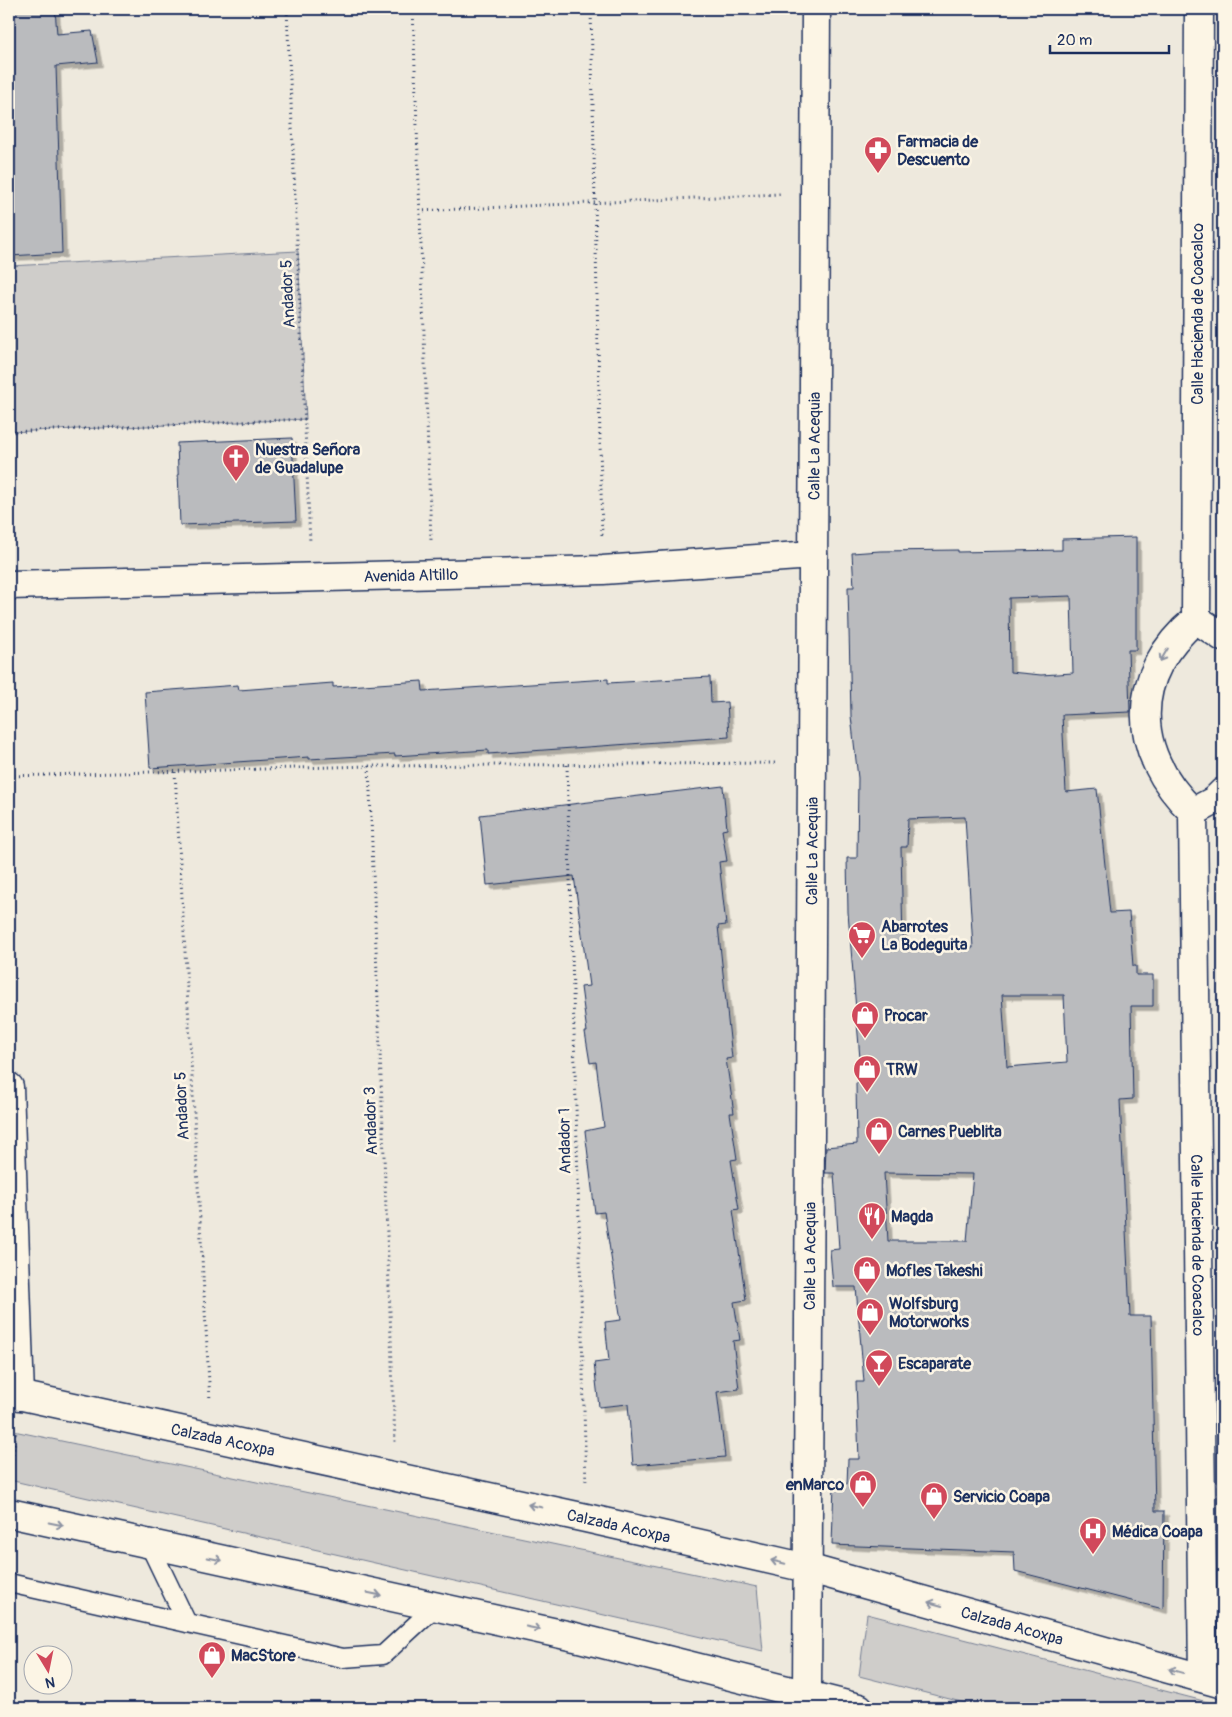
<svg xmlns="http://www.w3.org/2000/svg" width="1232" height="1717" viewBox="0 0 1232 1717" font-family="Pangolin,sans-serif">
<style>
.green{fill:#cfcdca;stroke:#757e94}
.building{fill:#babbbe;stroke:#1b2f5e;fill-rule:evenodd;filter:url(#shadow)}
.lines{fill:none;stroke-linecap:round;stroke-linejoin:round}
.service-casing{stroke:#1b2f5e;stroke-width:21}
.minor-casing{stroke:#1b2f5e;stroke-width:31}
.tertiary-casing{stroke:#1b2f5e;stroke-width:31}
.secondary-casing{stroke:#1b2f5e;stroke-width:31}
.path{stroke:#1b2f5e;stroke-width:3;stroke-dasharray:1 4;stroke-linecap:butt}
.service{stroke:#fcf5e5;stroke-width:18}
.minor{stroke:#fcf5e5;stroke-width:28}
.tertiary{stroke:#fcf5e5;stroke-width:28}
.secondary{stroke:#fcf5e5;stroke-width:28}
.oneway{stroke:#8c92a2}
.labels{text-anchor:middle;stroke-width:5;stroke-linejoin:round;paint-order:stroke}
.poi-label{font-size:16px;font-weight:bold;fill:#1b2f5e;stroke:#fcf5e5;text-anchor:start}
.street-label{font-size:16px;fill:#1b2f5e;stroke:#fcf5e5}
</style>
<defs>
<filter id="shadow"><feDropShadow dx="4.5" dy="4.5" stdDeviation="0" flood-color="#0004"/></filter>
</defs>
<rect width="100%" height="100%" fill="#eee9dd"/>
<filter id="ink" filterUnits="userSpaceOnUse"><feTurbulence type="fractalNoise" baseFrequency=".02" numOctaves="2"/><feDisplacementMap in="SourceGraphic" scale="10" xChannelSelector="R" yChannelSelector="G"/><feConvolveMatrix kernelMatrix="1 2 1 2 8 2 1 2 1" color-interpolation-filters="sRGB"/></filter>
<g filter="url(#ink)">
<path class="green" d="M298 251 306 419 9 432V266Z
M9 1430 757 1587 763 1651 9 1480Z
M867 1614 1223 1706V1708H985L859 1676Z"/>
<path class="building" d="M9 9H55L57 34 92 31 98 62 56 66 62 253 9 256Z
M292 438 296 521 180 525 177 443Z
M1136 537V650H1128L1130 712 1062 715 1066 792 1097 789 1110 913 1129 912 1133 966H1136V975H1153V1006H1131L1133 1099 1120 1100 1130 1316H1151L1155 1511H1164L1163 1609 1015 1571 1014 1552 832 1545 834 1483 847 1484 848 1459H859L856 1382H864L856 1287H833L830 1250 839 1249 834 1173H825L826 1147 857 1144 856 1083H862L848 912 847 858H857L858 778 851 716 848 587H854L852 553 880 551 958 550V552L1062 550V539ZM1071 596 1073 673 1041 675 1010 672 1009 598ZM965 817 973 948H903L901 847H907L908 819ZM1002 995H1064L1067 1062 1007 1067ZM884 1173 973 1174 967 1241H888Z
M710 677 711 703 727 702 729 737 488 754V750L395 756V754L309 759V757L150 768 145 692 238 685 239 690 333 683V687L422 681 423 691 608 679V683Z
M723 786 727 829 722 830 727 861 719 862 726 925 718 926 732 1058 726 1059 734 1113H730L737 1159 731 1160 739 1209 733 1210 746 1300 734 1302 740 1340 733 1341 739 1389 717 1392 725 1457 633 1465 628 1404 599 1407 594 1363 609 1361 605 1322 621 1320 604 1212 595 1213 585 1131 604 1127 596 1062 590 1063 585 1032H587L581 987 589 986 574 876 487 885 480 815Z"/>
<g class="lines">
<g class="service-casing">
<path id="service" d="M149 1544 187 1623
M9 1583 343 1658 383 1655 435 1607"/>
</g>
<g class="minor-casing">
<g id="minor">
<path id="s1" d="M1199 9 1196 619C1128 676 1131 752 1193 812L1203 1678"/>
<path id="s2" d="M9 585 603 570 813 555"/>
<path d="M1196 619 1223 637"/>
<path d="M1193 812 1214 801 1223 792"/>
<path d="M9 1087 20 1396"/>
</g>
</g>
<g class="tertiary-casing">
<g id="tertiary">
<path id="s3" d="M807 1695 816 9"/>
</g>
</g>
<g class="secondary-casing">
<g id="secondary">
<path id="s4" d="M9 1393 586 1518 807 1568 1223 1684"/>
<path d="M9 1513 575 1637 859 1708"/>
</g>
</g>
<path class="path" d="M287 9 310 543
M413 9 431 540
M591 9 602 536
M419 211 781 194
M9 432 305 419
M567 765 586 1484
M369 766 395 1442
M175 772 210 1401
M9 776 369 766 778 763
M10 1479 16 1431"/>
<use href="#service" class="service"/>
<use href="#minor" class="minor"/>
<use href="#tertiary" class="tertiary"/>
<use href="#secondary" class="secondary"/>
</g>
<defs><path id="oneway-shaft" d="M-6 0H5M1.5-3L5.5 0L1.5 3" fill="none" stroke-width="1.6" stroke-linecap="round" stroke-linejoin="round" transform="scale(1.25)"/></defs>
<g class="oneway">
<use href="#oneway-shaft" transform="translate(1164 655) rotate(121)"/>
<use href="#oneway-shaft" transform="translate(535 1506) rotate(-168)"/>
<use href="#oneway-shaft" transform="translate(56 1524) rotate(12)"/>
<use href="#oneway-shaft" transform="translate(215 1559) rotate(12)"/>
<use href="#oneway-shaft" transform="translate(778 1562) rotate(-167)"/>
<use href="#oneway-shaft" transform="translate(374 1594) rotate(12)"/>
<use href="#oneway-shaft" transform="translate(935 1604) rotate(-164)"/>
<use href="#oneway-shaft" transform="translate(533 1628) rotate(12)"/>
<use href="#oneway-shaft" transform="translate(1176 1671) rotate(-164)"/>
</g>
</g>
<defs>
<g id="pharmacy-pin" transform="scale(1.4375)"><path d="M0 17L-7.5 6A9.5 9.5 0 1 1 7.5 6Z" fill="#d1495b" stroke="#fcf5e5"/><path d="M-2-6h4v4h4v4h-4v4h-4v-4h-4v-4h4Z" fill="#fff"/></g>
<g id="church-pin" transform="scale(1.4375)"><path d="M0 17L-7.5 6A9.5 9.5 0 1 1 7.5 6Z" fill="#d1495b" stroke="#fcf5e5"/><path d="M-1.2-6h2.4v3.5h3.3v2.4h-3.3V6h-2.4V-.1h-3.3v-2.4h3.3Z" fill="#fff"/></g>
<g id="supermarket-pin" transform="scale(1.4375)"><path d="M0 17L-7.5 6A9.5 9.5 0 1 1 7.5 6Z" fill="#d1495b" stroke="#fcf5e5"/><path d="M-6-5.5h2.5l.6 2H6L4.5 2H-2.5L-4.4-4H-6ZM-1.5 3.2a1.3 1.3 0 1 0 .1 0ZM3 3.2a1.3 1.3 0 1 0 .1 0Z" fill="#fff"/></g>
<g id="shop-pin" transform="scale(1.4375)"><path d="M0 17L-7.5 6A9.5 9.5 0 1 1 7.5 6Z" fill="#d1495b" stroke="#fcf5e5"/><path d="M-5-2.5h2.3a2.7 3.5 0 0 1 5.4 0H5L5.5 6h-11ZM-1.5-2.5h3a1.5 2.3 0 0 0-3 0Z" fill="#fff"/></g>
<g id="restaurant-pin" transform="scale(1.4375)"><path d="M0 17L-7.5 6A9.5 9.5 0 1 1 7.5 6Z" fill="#d1495b" stroke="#fcf5e5"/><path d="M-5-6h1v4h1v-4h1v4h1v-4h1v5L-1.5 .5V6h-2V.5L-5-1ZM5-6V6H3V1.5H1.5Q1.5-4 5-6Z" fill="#fff"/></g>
<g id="bar-pin" transform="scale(1.4375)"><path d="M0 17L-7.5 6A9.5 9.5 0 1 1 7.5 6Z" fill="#d1495b" stroke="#fcf5e5"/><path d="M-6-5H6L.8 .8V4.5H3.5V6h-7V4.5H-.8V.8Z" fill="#fff"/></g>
<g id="hospital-pin" transform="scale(1.4375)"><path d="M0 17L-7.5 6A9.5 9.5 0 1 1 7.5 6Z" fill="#d1495b" stroke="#fcf5e5"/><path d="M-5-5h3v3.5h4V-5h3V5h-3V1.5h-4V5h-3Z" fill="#fff"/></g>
</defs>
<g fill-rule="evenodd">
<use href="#pharmacy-pin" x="878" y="150"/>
<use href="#church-pin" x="236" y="458"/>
<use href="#supermarket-pin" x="862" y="935"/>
<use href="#shop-pin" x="865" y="1015"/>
<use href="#shop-pin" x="867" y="1069"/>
<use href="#shop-pin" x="879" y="1131"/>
<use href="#restaurant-pin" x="872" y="1216"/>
<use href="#shop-pin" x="867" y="1270"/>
<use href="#shop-pin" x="870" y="1312"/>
<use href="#bar-pin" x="879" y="1363"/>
<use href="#shop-pin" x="863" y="1484"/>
<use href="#shop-pin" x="934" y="1496"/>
<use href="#hospital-pin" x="1093" y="1531"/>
<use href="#shop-pin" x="212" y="1655"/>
</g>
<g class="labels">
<g class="poi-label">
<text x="897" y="147">Farmacia de<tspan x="897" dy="18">Descuento</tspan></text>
<text x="255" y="455">Nuestra Señora<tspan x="255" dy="18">de Guadalupe</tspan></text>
<text x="881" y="932">Abarrotes<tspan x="881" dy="18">La Bodeguita</tspan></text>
<text x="884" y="1021">Procar</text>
<text x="886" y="1075">TRW</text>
<text x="898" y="1137">Carnes Pueblita</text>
<text x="891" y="1222">Magda</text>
<text x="886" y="1276">Mofles Takeshi</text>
<text x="889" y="1309">Wolfsburg<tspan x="889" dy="18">Motorworks</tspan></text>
<text x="898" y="1369">Escaparate</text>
<text x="844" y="1490" text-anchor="end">enMarco</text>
<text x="953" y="1502">Servicio Coapa</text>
<text x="1112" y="1537">Médica Coapa</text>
<text x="231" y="1661">MacStore</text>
</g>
<g class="street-label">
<text transform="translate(287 294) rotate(-93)" y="6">Andador 5</text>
<text transform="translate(1197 314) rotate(-90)" y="6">Calle Hacienda de Coacalco</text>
<text dy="6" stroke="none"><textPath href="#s3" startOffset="1249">Calle La Acequia</textPath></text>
<text dy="6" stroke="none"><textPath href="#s2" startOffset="402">Avenida Altillo</textPath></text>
<text dy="6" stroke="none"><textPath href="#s3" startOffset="844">Calle La Acequia</textPath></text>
<text transform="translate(181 1106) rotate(-93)" y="6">Andador 5</text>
<text transform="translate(370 1121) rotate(-92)" y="6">Andador 3</text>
<text transform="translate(564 1141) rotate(-91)" y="6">Andador 1</text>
<text dy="6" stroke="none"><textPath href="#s1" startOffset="1266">Calle Hacienda de Coacalco</textPath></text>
<text dy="6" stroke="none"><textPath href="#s3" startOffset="439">Calle La Acequia</textPath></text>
<text dy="6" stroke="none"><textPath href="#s4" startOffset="219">Calzada Acoxpa</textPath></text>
<text dy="6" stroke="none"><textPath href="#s4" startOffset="624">Calzada Acoxpa</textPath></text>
<text dy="6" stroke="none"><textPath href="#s4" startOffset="1030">Calzada Acoxpa</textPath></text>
</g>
</g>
<rect width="1232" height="1717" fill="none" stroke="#fcf5e5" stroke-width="30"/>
<rect x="15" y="15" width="1202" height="1687" fill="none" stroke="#1b2f5e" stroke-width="2" filter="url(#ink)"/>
<g transform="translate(48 1670) rotate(170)"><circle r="24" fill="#fcf5e5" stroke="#a2a6af"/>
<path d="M0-4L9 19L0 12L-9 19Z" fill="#d1495b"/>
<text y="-8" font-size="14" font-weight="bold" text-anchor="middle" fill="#1b2f5e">N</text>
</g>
<path d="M1050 45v8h119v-8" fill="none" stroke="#1b2f5e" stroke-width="2.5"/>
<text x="1057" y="45" font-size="15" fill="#1b2f5e" stroke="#fcf5e5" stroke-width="4" paint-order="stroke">20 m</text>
</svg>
